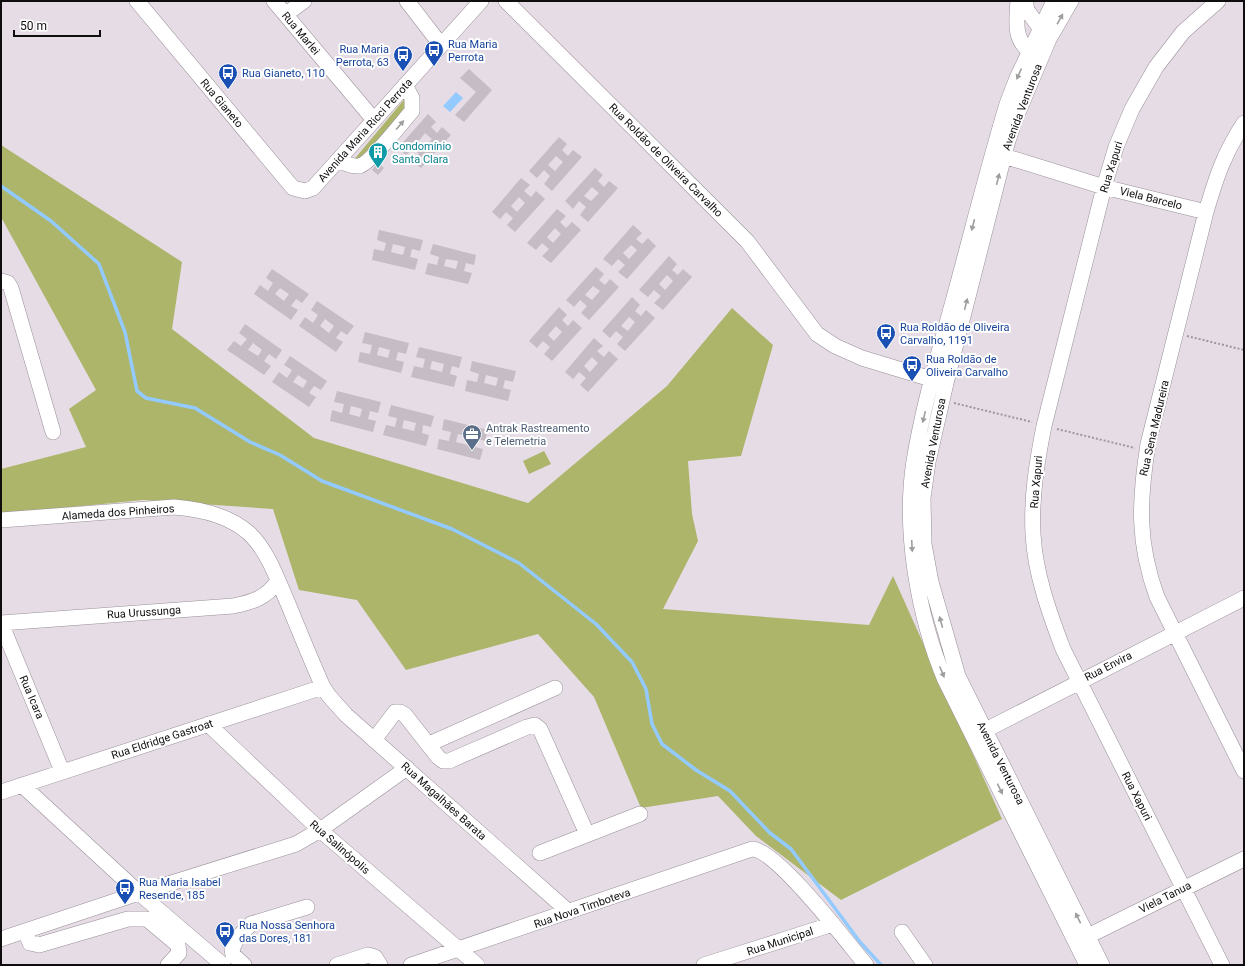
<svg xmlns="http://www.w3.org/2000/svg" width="1245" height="966" viewBox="0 0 1245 966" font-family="Roboto,sans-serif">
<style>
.green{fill:#adb56b}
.water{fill:#93caff}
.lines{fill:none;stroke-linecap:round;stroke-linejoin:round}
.stream{stroke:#93caff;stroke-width:3.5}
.building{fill:#c5bcc5;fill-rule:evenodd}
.minor-casing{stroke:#999099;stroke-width:16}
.path{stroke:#9f979e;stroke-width:2;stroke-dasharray:2 2;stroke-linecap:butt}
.minor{stroke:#fff;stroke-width:15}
.oneway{fill:#9f9e9f}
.labels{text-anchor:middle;stroke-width:4;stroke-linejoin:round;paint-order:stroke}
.street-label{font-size:11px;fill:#100d0f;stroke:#fff}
.transit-label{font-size:11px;fill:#164399;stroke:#fff;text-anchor:start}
.culture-label{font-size:11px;fill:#0d838f;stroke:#fff;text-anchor:start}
.service-label{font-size:11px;fill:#4e5e75;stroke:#fff;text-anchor:start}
</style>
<rect width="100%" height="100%" fill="#e6dce5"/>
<path class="green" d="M407 96 409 105 364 161 352 162Z
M1 145 182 262 172 329 314 438 528 503 667 386 732 308 773 345 741 456 688 461 692 514 698 541 663 609 869 625 893 576 1002 819 841 900 756 836 718 796 641 808 594 697 538 634 406 670 357 600 299 590 273 509 143 500 1 514V469L86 447 69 409 96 390 1 217Z
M544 451 551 464 529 474 523 461Z"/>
<path class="water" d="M456 92 463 98 450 112 443 106Z"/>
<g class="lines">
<path class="stream" d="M1 186 51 221 99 264 125 332 137 391 146 398 195 408 250 442 280 455 322 481 452 529 519 563 596 624 632 662 646 689 652 724 662 744 696 770 730 791 770 833 791 849 860 942 881 965"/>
</g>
<path class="building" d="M469 69 492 90 464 122 455 115 476 92 460 78Z
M428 114 436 122 431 127 437 133 442 127 451 135 421 168 413 161 419 154 413 148 406 155 398 148ZM425 133 432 139 424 148 418 142Z
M559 137 567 144 562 150 568 156 573 150 582 157 552 191 544 184 550 176 544 170 537 178 529 171ZM556 156 563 162 555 171 548 165Z
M378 162 384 168 378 175 372 170Z
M595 168 603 175 598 181 604 187 609 181 618 188 588 222 580 215 586 207 579 201 573 209 565 201ZM592 187 599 193 591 201 584 196Z
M521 178 530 185 524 191 531 197 536 191 545 199 515 232 507 225 513 218 506 212 500 219 492 212ZM519 197 525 203 517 212 511 206Z
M557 209 566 216 560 222 566 228 572 222 581 230 551 263 542 256 549 249 542 243 536 250 527 243ZM555 228 561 234 553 243 547 237Z
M633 225 642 233 636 239 642 244 648 238 656 246 627 279 618 272 625 265 618 259 612 266 603 259ZM631 245 637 250 629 259 623 253Z
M379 230 423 240 420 251 412 249 410 257 418 259 415 270 372 260 374 249 384 251 386 243 377 240ZM393 244 405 247 403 255 391 252Z
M433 244 476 255 474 265 466 263 464 271 472 273 468 284 425 274 428 263 437 265 439 257 430 254ZM446 259 458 261 456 269 444 266Z
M669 256 677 264 672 270 678 275 683 269 692 277 663 310 654 303 661 296 654 290 648 297 639 290ZM667 275 673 281 665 290 659 284Z
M596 267 604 274 599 280 605 285 610 279 619 287 589 320 581 313 587 306 580 300 574 307 566 300ZM593 286 600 291 592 300 585 295Z
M272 269 309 294 302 303 296 299 291 306 298 310 291 320 254 294 260 285 268 291 273 283 266 278ZM280 288 289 294 284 301 275 294Z
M632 297 640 305 635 311 641 316 646 310 655 318 625 351 617 344 623 337 616 331 610 338 602 331ZM629 317 635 322 628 331 621 326Z
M317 301 354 326 347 335 341 331 336 338 343 342 336 352 299 326 305 317 313 323 318 315 311 310ZM325 319 334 326 329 333 320 326Z
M559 307 567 315 562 320 568 326 573 320 582 328 552 361 544 354 550 347 543 341 537 348 529 341ZM556 326 562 332 554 341 548 335Z
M245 324 282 350 276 359 269 354 264 361 271 366 264 375 227 350 234 341 241 346 247 339 239 333ZM253 343 262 350 258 356 248 350Z
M365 332 409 343 406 354 398 352 396 360 404 362 401 373 358 362 360 352 370 354 372 345 362 343ZM379 347 390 350 388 358 377 355Z
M594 338 603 346 597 351 604 357 609 351 618 359 588 392 580 385 586 378 579 372 573 379 565 372ZM592 357 598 363 590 372 584 366Z
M419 347 462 357 459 368 452 366 450 374 457 376 454 387 411 377 414 366 423 368 425 359 416 357ZM432 361 444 364 442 372 430 369Z
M290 356 327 381 321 390 314 386 309 393 316 397 309 407 272 382 279 372 287 378 292 370 284 365ZM298 375 307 381 303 388 293 382Z
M472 361 516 371 513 382 505 380 503 388 511 390 508 401 465 391 467 380 477 382 479 374 470 371ZM486 375 498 378 496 386 484 383Z
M337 391 381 402 378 413 370 411 368 419 376 421 373 432 330 421 332 410 342 413 344 404 334 402ZM351 406 362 409 360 417 349 414Z
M391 405 434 416 431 427 423 425 422 433 429 435 426 446 383 435 386 425 395 427 397 418 388 416ZM404 420 416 423 414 431 402 428Z
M444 419 488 430 485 441 478 439 475 447 483 449 480 460 437 449 439 439 449 441 451 432 442 430ZM458 434 470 437 468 445 456 442Z"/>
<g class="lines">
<g class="minor-casing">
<path id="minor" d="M137 1 293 188 305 191 313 188 481 1
M274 1 374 120
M407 1 441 45
M506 1 747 241 817 334 835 346 862 358 941 382
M1018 1C1016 23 1013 45 1037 55
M1025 1 1027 10 1044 34
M1054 1 1017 78 1007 104C988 167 972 231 955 294 940 349 923 405 914 461 903 530 918 616 945 680L1087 965
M1071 1 1049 39 1014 122 1007 144 946 383 928 462 923 498 924 544 931 582 958 676 1102 965
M1218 1 1183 32 1156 67 1132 109 1116 147 1104 187 1044 426C1037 461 1031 497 1033 534 1035 573 1049 612 1063 649L1222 965
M286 14 304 1
M1244 123C1224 153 1216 178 1206 212L1148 444C1139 501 1137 542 1157 597L1244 771
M1004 156 1104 187 1206 212
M338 160C344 163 352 167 359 166 370 164 403 121 412 111V98L405 85
M1 281 8 283 11 288 53 432
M1 520 174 507C201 509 229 515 250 534 269 553 278 581 289 606 300 633 311 660 323 687L329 696 346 715 569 912
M1 623 233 606C253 602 266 598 278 581
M1 623 62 771
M208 724 320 830 477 965
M976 735 1244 598
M374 740 395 712H400L405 715 438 757 443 761H449L527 727 535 725 540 729 587 834
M429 744 555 688
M22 785 139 893 223 965
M1 792 323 687
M540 853 640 814
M25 931 30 943 39 945 128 919H147L178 945 179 953 168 965
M902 932 925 965
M1088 936 1244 859
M1 939 139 893 296 844 320 830 407 768
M244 965 233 955 232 949 238 937 251 924 307 907
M337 965 368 955 375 957 380 965
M411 965 752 849C777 850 847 942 866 965
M704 965 833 924"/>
</g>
<path class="path" d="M1187 336 1244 350
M954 403 1032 422
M1057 429 1135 448"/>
<use href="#minor" class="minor"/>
</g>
<defs><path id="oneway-solid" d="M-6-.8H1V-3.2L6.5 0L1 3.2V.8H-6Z"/></defs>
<g class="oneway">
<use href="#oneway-solid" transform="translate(1060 19) rotate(-61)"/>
<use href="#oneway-solid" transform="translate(1019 74) rotate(114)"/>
<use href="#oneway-solid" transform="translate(400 125) rotate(-49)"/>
<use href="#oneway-solid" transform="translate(998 179) rotate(-76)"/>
<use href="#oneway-solid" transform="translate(973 225) rotate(105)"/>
<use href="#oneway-solid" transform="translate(966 304) rotate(-76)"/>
<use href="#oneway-solid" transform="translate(924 417) rotate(103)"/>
<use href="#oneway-solid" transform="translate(912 546) rotate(87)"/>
<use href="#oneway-solid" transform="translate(941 622) rotate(-105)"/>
<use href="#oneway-solid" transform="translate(942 672) rotate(67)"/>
<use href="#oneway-solid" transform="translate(1000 789) rotate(64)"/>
<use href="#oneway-solid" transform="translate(1078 918) rotate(-116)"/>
</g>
<defs>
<g id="bus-pin" transform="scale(1)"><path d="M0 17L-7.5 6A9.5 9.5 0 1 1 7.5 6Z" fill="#1a4fb4" stroke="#fff"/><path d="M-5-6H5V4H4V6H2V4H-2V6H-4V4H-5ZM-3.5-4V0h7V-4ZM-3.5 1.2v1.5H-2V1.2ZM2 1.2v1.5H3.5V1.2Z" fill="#fff"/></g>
<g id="building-pin" transform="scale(1)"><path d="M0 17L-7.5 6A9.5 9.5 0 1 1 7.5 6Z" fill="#0f9aa8" stroke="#fff"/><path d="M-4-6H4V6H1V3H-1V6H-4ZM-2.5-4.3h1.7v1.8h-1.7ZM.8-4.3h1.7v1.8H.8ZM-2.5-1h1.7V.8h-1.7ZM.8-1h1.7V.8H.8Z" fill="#fff"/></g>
<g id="office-pin" transform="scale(1)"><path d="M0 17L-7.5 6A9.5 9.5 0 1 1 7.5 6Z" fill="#5c6f8a" stroke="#fff"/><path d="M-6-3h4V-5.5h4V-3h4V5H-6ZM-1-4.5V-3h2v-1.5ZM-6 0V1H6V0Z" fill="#fff"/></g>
</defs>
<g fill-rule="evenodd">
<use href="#bus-pin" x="434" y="50"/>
<use href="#bus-pin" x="403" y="55"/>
<use href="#bus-pin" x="228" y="73"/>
<use href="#building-pin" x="378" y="152"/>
<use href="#bus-pin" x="886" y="333"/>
<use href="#bus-pin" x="912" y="365"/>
<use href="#office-pin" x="472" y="434"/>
<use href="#bus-pin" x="125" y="888"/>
<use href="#bus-pin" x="225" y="931"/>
</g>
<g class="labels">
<g class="street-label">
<text transform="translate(301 33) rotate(50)" y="4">Rua Marlei</text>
<text transform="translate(222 103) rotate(50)" y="4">Rua Gianeto</text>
<text transform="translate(1022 107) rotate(-69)" y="4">Avenida Venturosa</text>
<text transform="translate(365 130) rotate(-48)" y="4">Avenida Maria Ricci Perrota</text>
<text transform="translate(666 160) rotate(45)" y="4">Rua Roldão de Oliveira Carvalho</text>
<text transform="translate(1111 167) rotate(-73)" y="4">Rua Xapuri</text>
<text transform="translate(1151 198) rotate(14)" y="4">Viela Barcelo</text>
<text transform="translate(1154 428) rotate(-77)" y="4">Rua Sena Madureira</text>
<text transform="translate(933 443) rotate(-79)" y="4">Avenida Venturosa</text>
<text transform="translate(1036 482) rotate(-85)" y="4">Rua Xapuri</text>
<text transform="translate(118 512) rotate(-4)" y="4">Alameda dos Pinheiros</text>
<text transform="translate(144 612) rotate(-4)" y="4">Rua Urussunga</text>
<text transform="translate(1108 666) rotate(-27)" y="4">Rua Envira</text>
<text transform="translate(32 697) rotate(67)" y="4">Rua Icara</text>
<text transform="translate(162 739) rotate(-18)" y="4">Rua Eldridge Gastroat</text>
<text transform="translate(1001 763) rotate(63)" y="4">Avenida Venturosa</text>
<text transform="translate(1137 796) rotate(63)" y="4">Rua Xapuri</text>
<text transform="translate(444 801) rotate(42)" y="4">Rua Magalhães Barata</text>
<text transform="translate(340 847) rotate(41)" y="4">Rua Salinópolis</text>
<text transform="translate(1165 897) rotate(-27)" y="4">Viela Tanua</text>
<text transform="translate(582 908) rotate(-19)" y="4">Rua Nova Timboteva</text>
<text transform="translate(780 941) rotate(-18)" y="4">Rua Municipal</text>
</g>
<g class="transit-label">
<text x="448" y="48">Rua Maria<tspan x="448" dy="13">Perrota</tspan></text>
<text x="389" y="53" text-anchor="end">Rua Maria<tspan x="389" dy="13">Perrota, 63</tspan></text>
<text x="242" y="77">Rua Gianeto, 110</text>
<text x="900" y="331">Rua Roldão de Oliveira<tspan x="900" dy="13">Carvalho, 1191</tspan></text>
<text x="926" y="363">Rua Roldão de<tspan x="926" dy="13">Oliveira Carvalho</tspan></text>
<text x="139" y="886">Rua Maria Isabel<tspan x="139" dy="13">Resende, 185</tspan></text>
<text x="239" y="929">Rua Nossa Senhora<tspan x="239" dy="13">das Dores, 181</tspan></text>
</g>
<g class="culture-label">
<text x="392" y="150">Condomínio<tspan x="392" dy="13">Santa Clara</tspan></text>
</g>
<g class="service-label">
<text x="486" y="432">Antrak Rastreamento<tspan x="486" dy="13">e Telemetria</tspan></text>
</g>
</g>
<rect width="1245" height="966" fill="none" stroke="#100d0f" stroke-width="4"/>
<path d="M14 30v6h86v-6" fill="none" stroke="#100d0f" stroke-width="2"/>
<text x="20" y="30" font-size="12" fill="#100d0f" stroke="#ffffff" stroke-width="3" paint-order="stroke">50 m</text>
</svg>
